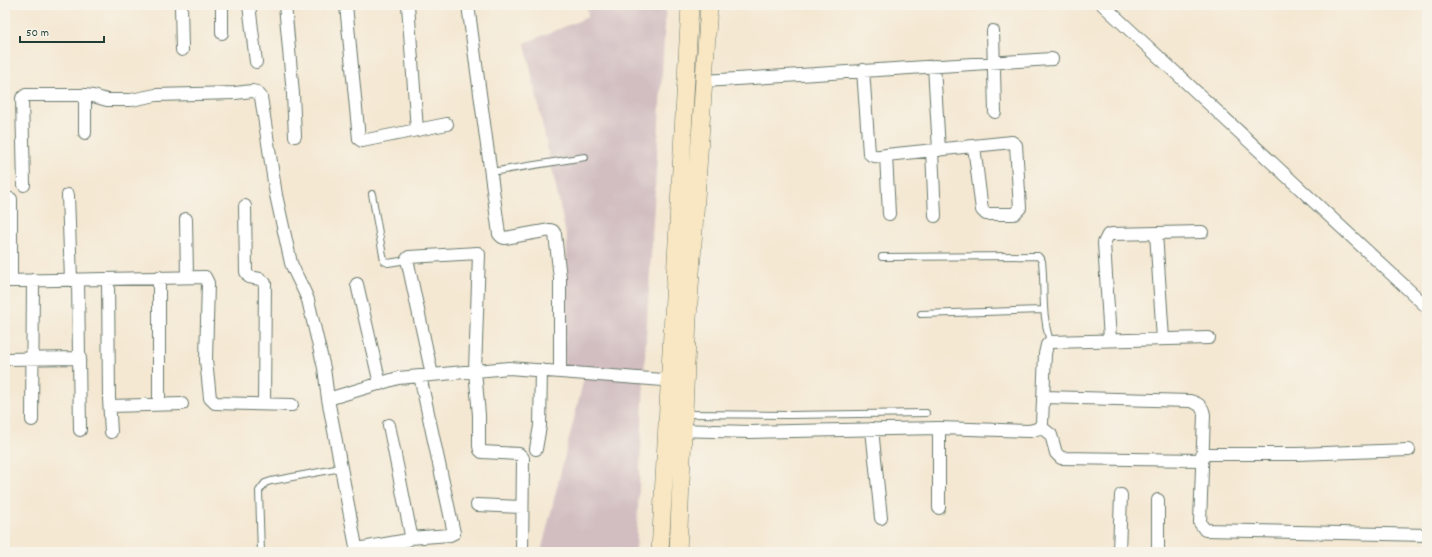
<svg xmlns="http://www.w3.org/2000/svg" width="1432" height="557" viewBox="0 0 1432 557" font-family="Dekko,sans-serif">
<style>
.industrial{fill:#d2bec1}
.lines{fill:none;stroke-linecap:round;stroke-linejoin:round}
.service-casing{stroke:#6a796c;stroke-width:8}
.minor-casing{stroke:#6a796c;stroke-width:14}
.secondary-casing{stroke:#6a796c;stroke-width:18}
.service{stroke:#fff;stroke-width:6}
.minor{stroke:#fff;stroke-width:12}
.secondary{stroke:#f9e7c3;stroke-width:17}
</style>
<rect width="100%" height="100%" fill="#f7f3e8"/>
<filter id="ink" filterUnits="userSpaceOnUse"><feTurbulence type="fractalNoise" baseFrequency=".025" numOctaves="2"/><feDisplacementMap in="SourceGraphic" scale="8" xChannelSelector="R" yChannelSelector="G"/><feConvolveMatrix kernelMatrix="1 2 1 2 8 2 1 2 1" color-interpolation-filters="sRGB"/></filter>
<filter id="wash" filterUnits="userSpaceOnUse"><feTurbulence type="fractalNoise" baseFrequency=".012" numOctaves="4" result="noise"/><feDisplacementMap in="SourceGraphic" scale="16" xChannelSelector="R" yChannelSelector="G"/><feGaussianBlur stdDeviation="0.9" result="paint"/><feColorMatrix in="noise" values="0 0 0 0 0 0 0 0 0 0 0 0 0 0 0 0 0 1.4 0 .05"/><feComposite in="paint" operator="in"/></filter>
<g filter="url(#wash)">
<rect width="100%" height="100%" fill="#f4e8d3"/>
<path class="industrial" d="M587 5H666L646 338 636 552H541L586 370H564L567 239 525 43 588 17Z"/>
</g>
<g filter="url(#ink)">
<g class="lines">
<g class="service-casing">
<path id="service" d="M491 172 585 157
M372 194 384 261 388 263 407 260
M882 257 1038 256 1042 261C1045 291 1041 312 1050 342
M921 314 1043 310
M686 414 790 415 926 413
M261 552 259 491 265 483 271 481 341 468"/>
</g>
<g class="minor-casing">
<path id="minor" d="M181 5 182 50
M222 5V33
M249 5 256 62
M285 5 293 94 295 136
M346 5 359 139 362 141 447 124
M408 5 417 130
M468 5 499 234 502 237 505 238 550 230 553 231 555 234 560 278V372
M1103 5 1427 307
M993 31 995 112
M934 66 939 150
M863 70 869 153C873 158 880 156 886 155L1012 142 1016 145 1020 208 1014 214H986L982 210 974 146
M704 81 1052 59
M85 95V133
M932 151 935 216
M886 155 889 214
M24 185 22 98 26 95H85L93 96 107 100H131L156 95 235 93 252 91 257 92 261 97 276 195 291 263C296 276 303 287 308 300L324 368 328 399
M68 195 71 280
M245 206 246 272 249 277 260 279 265 283 264 404
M186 219 187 277
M1156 233 1163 339
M159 277V405
M108 279 109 399 111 432
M78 280 80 430
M5 281 205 277 208 283 206 360 210 398 215 403 292 405
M11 281V199
M357 284 380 384
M1110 340 1104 243 1108 235 1112 234 1202 232
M5 359 80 358
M432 375 407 259 409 257 478 253 479 254 475 371 479 415V446L480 450 482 452 519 454 523 458 522 552
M1044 397 1190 401C1198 403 1203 406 1204 415L1200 523 1205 530 1427 535
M110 406 182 404
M32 420 33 280
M1041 427 1051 435 1056 453 1061 458 1202 460
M872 429 881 518
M675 430 751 432 939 428 1029 431C1035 430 1040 429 1042 423L1045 354 1047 345 1050 342 1209 338
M536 449 540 426 541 370
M1202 454H1297L1409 450
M477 505 522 507
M939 508V428
M410 538 450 535 454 533 420 376
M357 549 408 540 411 535 389 425
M357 552 328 399 398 378 509 368 676 381
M1119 552 1121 495
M1158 552V500"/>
</g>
<g class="secondary-casing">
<path id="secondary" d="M660 552 690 5
M678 552 688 318 709 5"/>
</g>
<use href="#service" class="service"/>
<use href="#minor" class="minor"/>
<use href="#secondary" class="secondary"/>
</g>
</g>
<rect width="1432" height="557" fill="none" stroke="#f7f3e8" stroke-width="20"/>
<path d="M20 36v6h84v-6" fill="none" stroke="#1f3d34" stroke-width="2"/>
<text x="26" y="36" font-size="12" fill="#1f3d34" stroke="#f7f3e8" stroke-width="3" paint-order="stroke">50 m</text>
</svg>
